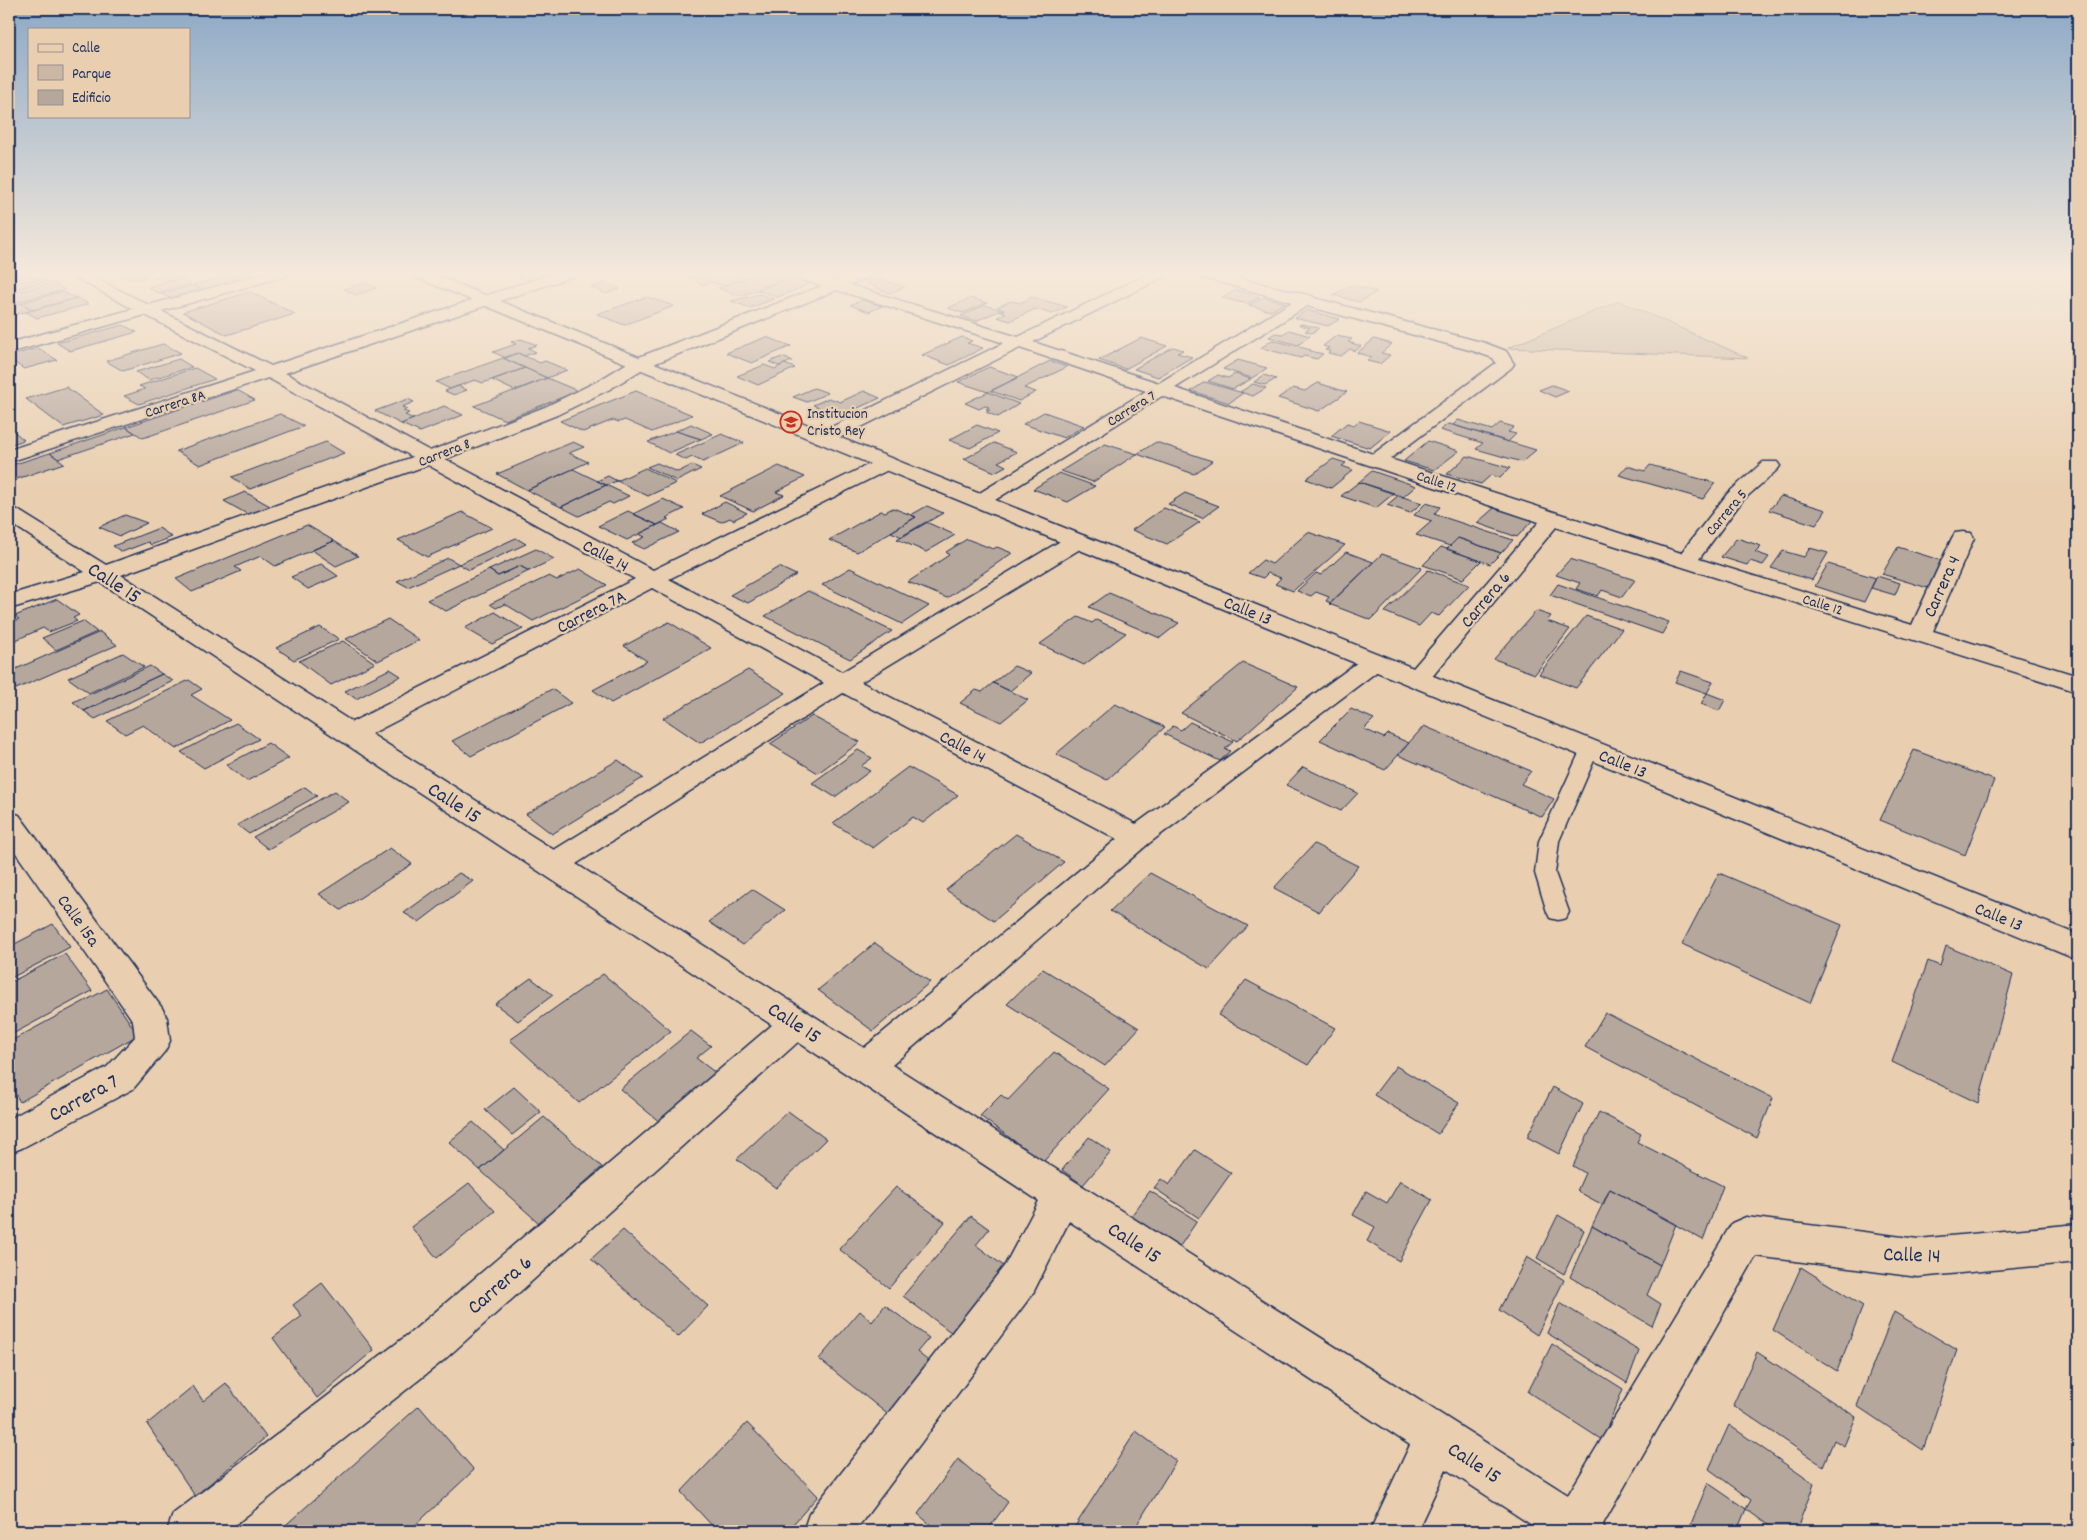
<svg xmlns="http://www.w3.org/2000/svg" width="2087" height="1540" viewBox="0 0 2087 1540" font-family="Dekko,sans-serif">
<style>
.green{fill:#cbb7a4;stroke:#737381}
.building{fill:#b6a79c;stroke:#1b2f5e}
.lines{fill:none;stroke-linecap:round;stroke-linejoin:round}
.lane-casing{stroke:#1b2f5e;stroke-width:3}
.street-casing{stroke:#1b2f5e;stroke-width:3}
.highway-casing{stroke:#1b2f5e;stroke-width:3}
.lane{fill:#e9cfb0;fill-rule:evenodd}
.street{fill:#e9cfb0;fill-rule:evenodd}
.highway{fill:#e9cfb0;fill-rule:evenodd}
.labels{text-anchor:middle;stroke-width:4.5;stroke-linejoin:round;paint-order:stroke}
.far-street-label{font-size:15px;fill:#1b2f5e;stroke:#e9cfb0}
.far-poi-label{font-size:15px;fill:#1b2f5e;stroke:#e9cfb0;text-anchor:start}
.street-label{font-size:18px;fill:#1b2f5e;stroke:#e9cfb0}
.near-street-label{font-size:21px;fill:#1b2f5e;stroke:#e9cfb0}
</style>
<rect width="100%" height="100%" fill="#e9cfb0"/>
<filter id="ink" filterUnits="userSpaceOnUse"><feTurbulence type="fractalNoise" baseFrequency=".02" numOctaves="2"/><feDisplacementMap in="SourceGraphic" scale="10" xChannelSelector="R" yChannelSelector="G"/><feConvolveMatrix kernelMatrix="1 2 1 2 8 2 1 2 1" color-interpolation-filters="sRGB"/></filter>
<g filter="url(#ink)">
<path class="green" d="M1619 301 1748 358 1508 348Z"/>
<path class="building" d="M13 273H27L32 276 9 281V274Z
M123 273H148L141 275 145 277 132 280 118 274Z
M170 273H188L193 275 166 282 154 277Z
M230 273H253L247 274 252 277 240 280 226 274Z
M514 273H556L530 281 509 274Z
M678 273H710L693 278Z
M720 273H760L724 286 712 282 703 285 695 281Z
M760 273H768L786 279 740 296 718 288Z
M227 276 238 281 202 290 193 285Z
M789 277 810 284 778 297 757 290Z
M42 278 48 281 9 291V284Z
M180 279 191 284 158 293 148 287Z
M878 279 905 287 889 293 866 283Z
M53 283 65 290 9 304V294Z
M366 283 377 288 355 295 344 289Z
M605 283 620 289 606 294 591 287Z
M193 285 202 290H209L174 300 161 294Z
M1351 285 1377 292 1359 302 1333 295Z
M1236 290 1260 297 1247 304 1222 298Z
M61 292 77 298 33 310 21 303Z
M250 292 295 314 227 335 183 312Z
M760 294 773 299 750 308 731 301Z
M647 297 674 306 624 325 597 314Z
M1032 297 1067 307 1052 314 1035 309 1010 321 997 317 1006 313 1001 311 1004 310 997 307 1011 301 1020 303Z
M1264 297 1285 303 1270 311 1249 305Z
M77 298 89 304 37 318 26 312Z
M972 298 987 303 963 313 948 308Z
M862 300 882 306 869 312 850 305Z
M21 303 33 310 16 314 9 312V306Z
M985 305 1001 310 976 321 961 316Z
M1307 310 1340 319 1328 326 1295 318Z
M1302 324 1319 328 1312 333 1305 331 1310 328 1299 325Z
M123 325 137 332 70 351 57 343Z
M1289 330 1310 336 1298 345 1269 337 1275 333 1283 334Z
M1336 336 1352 339 1348 342 1361 346 1355 351 1350 349 1341 356 1328 353 1330 351 1325 350 1329 348 1323 346Z
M766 337 791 346 752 363 726 353Z
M962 337 972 341 967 343 983 348 949 365 922 355Z
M1141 338 1167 346 1125 369 1099 360Z
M521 339 537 345 528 348 536 352 524 356 518 353 506 358 493 352 516 344 511 342Z
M1374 339 1392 344 1381 353 1390 355 1380 364 1367 361 1372 357 1357 353Z
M1272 340 1311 350 1310 351 1323 354 1317 359 1304 356 1301 358 1261 348Z
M163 344 181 353 123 371 106 361Z
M1173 347 1183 350 1177 353 1192 357 1158 377 1134 369Z
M38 348 57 360 24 369 9 359V356Z
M518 353 540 363 545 361 567 370 547 378 503 358Z
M782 357 792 361 779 366 769 362Z
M503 358 525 368 483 383 475 380 450 389 436 382Z
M179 359 192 367 149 380 136 372Z
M1238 360 1267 368 1252 378 1223 369Z
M1050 361 1067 367 1024 388 1036 392 1019 401 991 391Z
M784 364 795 368 758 385 737 376 764 365 775 369Z
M989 367 1019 377 988 392 958 382Z
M195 368 215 379 139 404 124 396 145 389 139 386Z
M525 368 547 378 515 391 492 380Z
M1235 374 1251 379 1233 389 1208 381 1218 375 1228 378Z
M1264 375 1276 379 1265 385 1254 382Z
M547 378 578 391 505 420 474 406Z
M1205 382 1243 393 1229 403 1191 391Z
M1318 383 1347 392 1319 411 1278 398 1293 388 1305 391Z
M1253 384 1266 388 1253 396 1240 392Z
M1552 385 1569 391 1555 397 1539 390Z
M458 386 467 390 454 395 445 391Z
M66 387 104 415 63 427 26 399Z
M814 388 828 393 807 402 793 397Z
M237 390 255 400 143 438 126 427Z
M636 391 692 415 652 432 625 420 619 422 613 420 583 432 560 421Z
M864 391 880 398 840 416 813 405 829 398 840 402Z
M988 392 1019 404 998 417 986 412 990 410 986 409 989 407 985 406 979 409 965 403Z
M408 399 414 402 402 407 407 409 403 411 409 413 405 415 414 419 401 424 375 411Z
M444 406 463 415 420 432 401 424Z
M1044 412 1084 426 1064 438 1023 424Z
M280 414 304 426 200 465 176 451Z
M1458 420 1492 430 1500 423 1514 427 1508 432 1516 434 1508 442 1453 425Z
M1359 421 1391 431 1370 448 1331 436 1347 423 1354 425Z
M691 424 713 434 701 439 676 431Z
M1448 424 1453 425 1536 450 1522 462 1476 449 1483 443 1440 430Z
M977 425 998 433 970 448 949 440Z
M9 427 24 440 9 445Z
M126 427 135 433 58 459 50 453Z
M676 431 701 439 669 453 648 442Z
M722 434 744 443 703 462 692 457 686 460 675 455Z
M1428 441 1459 451 1434 470 1404 461Z
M326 442 344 453 250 489 232 477Z
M573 442 584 447 569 453 588 462 527 490 497 474Z
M1156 442 1212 461 1194 474 1137 454Z
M994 443 1017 452 998 462 1006 466 995 472 964 459Z
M1105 444 1137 454 1093 482 1061 471Z
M50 453 64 463 11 481 9 480V466Z
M1467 456 1510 468 1500 478 1491 475 1481 484 1447 474Z
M1333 459 1346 463 1342 466 1353 470 1331 488 1306 479Z
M657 463 678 472 692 465 701 469 677 481 647 467Z
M1650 465 1715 483 1703 499 1619 475 1627 466 1645 471Z
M779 466 805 477 776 492 784 495 753 511 720 496Z
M645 468 676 483 648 496 617 481Z
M573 469 606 485 561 507 527 490Z
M1372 471 1416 486 1403 497 1359 482Z
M1059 473 1095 486 1068 502 1033 489Z
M608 476 617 481 606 485 597 481Z
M1359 482 1394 493 1376 508 1341 496Z
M606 485 629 496 613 504 609 502 579 516 561 507Z
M245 492 270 506 249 515 224 501Z
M1185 493 1219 506 1202 518 1168 504Z
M1399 495 1403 497 1422 503 1410 513 1387 505Z
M1781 496 1826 510 1816 525 1769 510Z
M663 499 684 509 666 518 669 519 657 525 633 514Z
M725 502 747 513 733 520 730 518 721 522 702 514Z
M1426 503 1440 507 1434 514 1513 540 1501 553 1458 538 1450 546 1416 535 1432 521 1414 515Z
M927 506 943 513 902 537 891 532 916 517 911 515Z
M893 508 916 517 857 552 829 540 881 511 885 512Z
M1164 508 1200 522 1167 544 1132 530Z
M1494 508 1533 520 1517 537 1477 523Z
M628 511 657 525 627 540 598 526Z
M462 512 492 528 427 557 398 540Z
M125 515 147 523 120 536 99 527Z
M926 522 955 535 926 552 897 539Z
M662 523 679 532 644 549 632 543 645 537 639 534Z
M307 525 334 541 275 566 261 556 235 567 241 571 192 592 176 579Z
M159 528 172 537 151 545 148 542 122 552 113 546Z
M1308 532 1345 545 1293 591 1275 584 1281 578 1268 573 1263 578 1248 573 1263 560 1272 564Z
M516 538 526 544 469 570 459 564Z
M1458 538 1501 553 1490 564 1447 549Z
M1737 538 1761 546 1755 552 1769 557 1763 565 1750 561 1747 565 1721 557Z
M967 539 993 549 997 547 1012 553 947 598 908 582 949 555 946 552Z
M334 541 358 556 336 566 312 550Z
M1441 547 1447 549 1481 561 1463 579 1423 565Z
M1898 547 1946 562 1931 589 1882 574Z
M1810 548 1828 553 1812 580 1771 568 1783 551 1804 557Z
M536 549 554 559 529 571 520 566 498 576 489 570Z
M1346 552 1373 562 1331 603 1326 601 1329 597 1316 592 1311 596 1297 591 1316 573 1321 575Z
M1382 554 1422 568 1371 620 1329 604Z
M448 558 459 564 408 587 397 581Z
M1570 559 1635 580 1622 597 1602 590 1598 596 1576 589 1580 583 1556 575Z
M321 564 338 576 308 589 291 577Z
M1828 564 1876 578 1864 602 1815 586Z
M520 566 529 571 446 611 427 600 489 570 498 576Z
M779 567 796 575 748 603 730 595Z
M850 568 929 606 902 624 822 585Z
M580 569 607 585 533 621 505 604 496 608 490 604 549 576 557 580Z
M1428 570 1469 585 1439 616 1431 613 1419 626 1385 612Z
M1877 576 1900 583 1895 595 1871 588Z
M1558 584 1669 622 1662 634 1550 595Z
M808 591 892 631 850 659 765 616Z
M1109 593 1179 623 1160 638 1089 607Z
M57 599 79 615 73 618 77 621 49 632 43 628 9 643V623L19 619 15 616Z
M1536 611 1551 616 1547 621 1570 629 1535 674 1494 659Z
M495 612 523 629 492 644 465 628Z
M1586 616 1622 629 1576 688 1539 674Z
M1078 617 1092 623 1096 620 1126 633 1084 665 1040 644Z
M388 619 419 640 378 661 346 639Z
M83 621 97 632 56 650 42 638Z
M669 622 711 648 611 703 593 690 647 661 624 646Z
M320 627 339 639 294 660 276 648Z
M100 632 117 645 16 689 9 683V672Z
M343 641 375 663 331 685 299 661Z
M123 653 144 667 89 693 68 678Z
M1243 663 1298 687 1237 741 1181 713Z
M150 666 162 674 84 711 73 702Z
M1014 666 1031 673 1010 691 993 683Z
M390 669 401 676 356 699 345 691Z
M748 670 786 693 700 743 663 718Z
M1681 671 1713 682 1707 693 1675 682Z
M162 674 173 681 95 719 84 711Z
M189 680 202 689 191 695 230 720 176 749 143 725 125 734 107 721Z
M993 683 1028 700 1001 722 960 703 976 690 982 692Z
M552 689 571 703 471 756 452 741Z
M1707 693 1725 700 1719 711 1701 704Z
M1115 704 1165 727 1107 780 1056 754Z
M1351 709 1374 719 1364 729 1384 738 1388 734 1409 743 1385 770 1320 740Z
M812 716 860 742 818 773 770 744Z
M1190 722 1233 742 1225 749 1231 751 1220 761 1164 734 1173 726 1181 730Z
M236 723 259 739 204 768 181 752Z
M1424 726 1531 771 1521 784 1554 799 1542 817 1398 755Z
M268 743 289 758 247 781 226 765Z
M858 750 872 758 861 766 870 771 835 797 812 783Z
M1914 750 1994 780 1965 855 1880 820Z
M618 760 643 778 552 834 526 814Z
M908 767 958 795 923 823 913 817 873 848 833 823Z
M1303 767 1358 793 1341 811 1286 785Z
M305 787 317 796 249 834 237 825Z
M335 791 349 802 268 849 253 837Z
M1016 834 1064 862 994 921 946 890Z
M1314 844 1358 866 1319 912 1274 888Z
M390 848 412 864 341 910 319 894Z
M459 873 473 881 419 922 404 913Z
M1150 873 1248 926 1209 969 1110 911Z
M1719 873 1842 925 1810 1003 1682 944Z
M752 889 785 910 743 945 709 922Z
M53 924 70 947 9 979V947Z
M875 943 930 982 873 1031 818 990Z
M1946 946 2013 975 1978 1103 1892 1062 1928 961 1940 966Z
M65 954 92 991 9 1036V983Z
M1043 969 1139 1028 1105 1066 1007 1004Z
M603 974 671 1031 579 1103 510 1040Z
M531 978 553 995 518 1021 495 1004Z
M1246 980 1335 1028 1308 1065 1218 1015Z
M107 989 138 1035 20 1102 9 1083V1042Z
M1605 1013 1773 1098 1757 1138 1585 1047Z
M691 1031 711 1046 696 1058 717 1074 661 1123 620 1089Z
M1054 1052 1109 1089 1043 1162 980 1116 1001 1095 1008 1100Z
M1396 1066 1459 1103 1438 1134 1374 1095Z
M514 1087 541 1112 512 1135 485 1110Z
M1553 1087 1583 1104 1559 1154 1527 1137Z
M788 1111 826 1139 776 1188 737 1159Z
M1599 1112 1641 1134 1637 1142 1723 1186 1703 1240 1610 1189 1603 1205 1577 1191 1585 1173 1573 1166Z
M544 1117 602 1167 539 1223 480 1170Z
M473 1122 504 1150 480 1170 449 1142Z
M1089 1137 1111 1152 1083 1185 1062 1170Z
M1195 1150 1231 1173 1199 1218 1154 1188 1161 1179 1169 1185Z
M1400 1181 1432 1200 1399 1261 1367 1241 1375 1227 1353 1215 1366 1191 1387 1203Z
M469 1183 495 1211 437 1258 411 1227Z
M896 1187 945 1222 889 1288 839 1249Z
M1610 1189 1676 1224 1660 1265 1592 1226Z
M1150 1191 1197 1221 1176 1252 1128 1220Z
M1558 1215 1584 1230 1564 1274 1537 1258Z
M971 1216 989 1229 976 1245 1005 1267 952 1333 903 1296Z
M1592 1226 1660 1265 1647 1295 1661 1304 1652 1326 1570 1277Z
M623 1230 708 1306 678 1337 591 1259Z
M1527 1257 1564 1280 1537 1335 1499 1310Z
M1801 1267 1863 1306 1837 1371 1773 1330Z
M322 1283 374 1350 317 1398 273 1338 302 1316 293 1305Z
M1560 1303 1639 1351 1627 1383 1547 1333Z
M885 1305 929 1338 917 1352 932 1364 891 1417 819 1359 860 1311 872 1322Z
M1894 1312 1957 1350 1923 1450 1857 1406Z
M1552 1344 1623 1389 1602 1440 1528 1392Z
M1757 1352 1856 1417 1844 1446 1834 1440 1823 1466 1733 1405Z
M226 1383 266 1437 195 1496 147 1424 193 1386 203 1401Z
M419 1406 474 1470 409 1531H279Z
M747 1423 818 1496 787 1531H717L681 1492Z
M1729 1425 1814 1484 1796 1531H1776L1746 1509 1751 1500 1709 1469Z
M1136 1431 1176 1461 1133 1531H1072Z
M958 1459 1008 1502 987 1531H938L918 1514Z
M1708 1483 1746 1509 1739 1526 1747 1531H1688Z"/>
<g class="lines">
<g class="lane-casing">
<path id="lane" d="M1590 743 1596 745 1599 749 1559 841 1555 873 1569 912 1566 918 1558 920 1550 918 1547 912 1535 873 1539 841 1581 749 1584 745Z"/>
</g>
<g class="street-casing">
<path id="street" d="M67 273H85L149 305 266 273H288L286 276 161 311 271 366 555 273H576L574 276 285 373 430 451 545 407 598 381 634 359 822 286 792 276 790 273H811L835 280 855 273H874L872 276 850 285 1018 337 1150 273H1168L1166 276 1033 342 1159 383 1292 302 1198 276 1196 273H1218L1312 296 1314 298 1485 343 1506 351 1514 364 1511 368 1390 459 1681 553 1728 493 1763 462H1777L1780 466 1777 470 1742 501 1699 559 1912 625 1952 538 1955 533 1963 532 1971 533 1974 538 1933 631 2078 676V692L1556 527 1426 684 1417 687 1408 684 1404 679 1408 674 1539 522 1162 396 987 505 980 507 973 505 970 501 973 497 1146 391 1020 348 831 442H817L814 438 817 434 1004 343 837 290 646 367 610 389 557 415 445 459 653 570 880 459H894L897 463 894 467 669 579 842 672 1069 536 1077 535 1085 536 1088 541 1085 546 861 682 1136 824 1365 657 1374 655 1383 657 1386 662 1383 667 1148 844 892 1065 1568 1495 1732 1223 1746 1217 1918 1239 2078 1224V1262L1918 1277 1756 1256 1603 1524 1605 1531H1541L1446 1469 1417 1531H1370L1410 1445 1069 1221 1033 1293 855 1531H803L809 1514 1005 1265 1039 1201 798 1042 444 1360 227 1531H167L173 1514 414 1330 772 1025 100 582 9 609V595L85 572 9 522V507L16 509 106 565 413 457 268 378 9 462V450L255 371 145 315 9 353V343L133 309ZM1307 306 1473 351 1493 358 1496 363 1373 454 1175 388ZM428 465 635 579 352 722 121 575ZM652 588 824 683 554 850 371 734ZM843 693 1117 839 864 1048 576 864Z
M9 812 19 815 162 1008 167 1018 170 1041 165 1051 133 1089 22 1148 9 1153V1119L107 1067 135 1037 133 1021 9 843Z"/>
</g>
<g class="highway-casing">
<path id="highway" d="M411 273H430L2078 935V960L413 276Z"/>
</g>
<use href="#lane" class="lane"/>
<use href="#street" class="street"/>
<use href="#highway" class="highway"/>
</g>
</g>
<linearGradient id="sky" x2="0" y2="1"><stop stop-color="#8ca9c6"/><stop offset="0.56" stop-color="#f5e9db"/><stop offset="1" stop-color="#f5e9db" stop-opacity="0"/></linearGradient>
<rect width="2087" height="488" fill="url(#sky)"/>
<defs>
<g id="school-ring" transform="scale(1.125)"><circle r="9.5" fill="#e9cfb0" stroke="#c8321e" stroke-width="1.5"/><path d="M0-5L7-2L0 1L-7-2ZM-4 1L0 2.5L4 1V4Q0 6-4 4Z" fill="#c8321e"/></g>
</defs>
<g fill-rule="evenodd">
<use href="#school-ring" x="791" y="422"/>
</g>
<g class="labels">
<g class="far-street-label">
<text transform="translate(175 403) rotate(-18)" y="5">Carrera 8A</text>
<text transform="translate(1131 408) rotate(-32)" y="5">Carrera 7</text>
<text transform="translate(444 452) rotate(-21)" y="5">Carrera 8</text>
<text transform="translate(1437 481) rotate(18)" y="5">Calle 12</text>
<text transform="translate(1726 512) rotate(-50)" y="5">Carrera 5</text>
<text transform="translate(1823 604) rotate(17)" y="5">Calle 12</text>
</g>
<g class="far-poi-label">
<text x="807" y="418">Institucion<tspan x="807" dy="17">Cristo Rey</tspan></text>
</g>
<g class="street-label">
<text transform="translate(606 555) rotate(28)" y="6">Calle 14</text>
<text transform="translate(1941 586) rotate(-66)" y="6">Carrera 4</text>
<text transform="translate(1485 599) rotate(-50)" y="6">Carrera 6</text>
<text transform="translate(1248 610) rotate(22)" y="6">Calle 13</text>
<text transform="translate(591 611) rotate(-27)" y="6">Carrera 7A</text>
<text transform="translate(963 746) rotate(28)" y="6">Calle 14</text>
<text transform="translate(1623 763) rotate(22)" y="6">Calle 13</text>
<text transform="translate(1999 916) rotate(22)" y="6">Calle 13</text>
<text transform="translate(79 920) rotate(54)" y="6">Calle 15a</text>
</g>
<g class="near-street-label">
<text transform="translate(115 582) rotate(33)" y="7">Calle 15</text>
<text transform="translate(455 802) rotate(33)" y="7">Calle 15</text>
<text transform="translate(795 1022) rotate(33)" y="7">Calle 15</text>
<text transform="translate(83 1097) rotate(-29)" y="7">Carrera 7</text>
<text transform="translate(1135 1242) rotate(33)" y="7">Calle 15</text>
<text transform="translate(1912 1254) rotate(2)" y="7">Calle 14</text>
<text transform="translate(499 1284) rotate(-41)" y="7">Carrera 6</text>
<text transform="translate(1475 1462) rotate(33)" y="7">Calle 15</text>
</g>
</g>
<rect width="2087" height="1540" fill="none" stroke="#e9cfb0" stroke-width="30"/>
<rect x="15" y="15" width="2057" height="1510" fill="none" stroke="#1b2f5e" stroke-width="2" filter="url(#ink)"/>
<rect x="28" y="28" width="162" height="90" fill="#e9cfb0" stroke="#978f8f"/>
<rect x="38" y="44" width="25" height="8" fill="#e9cfb0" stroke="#978f8f"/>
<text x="72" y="52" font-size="15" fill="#1b2f5e">Calle</text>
<rect x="38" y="65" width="25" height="15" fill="#cbb7a4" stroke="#978f8f"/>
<text x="72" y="78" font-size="15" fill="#1b2f5e">Parque</text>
<rect x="38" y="90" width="25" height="15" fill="#b6a79c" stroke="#978f8f"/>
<text x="72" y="102" font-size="15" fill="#1b2f5e">Edificio</text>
</svg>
